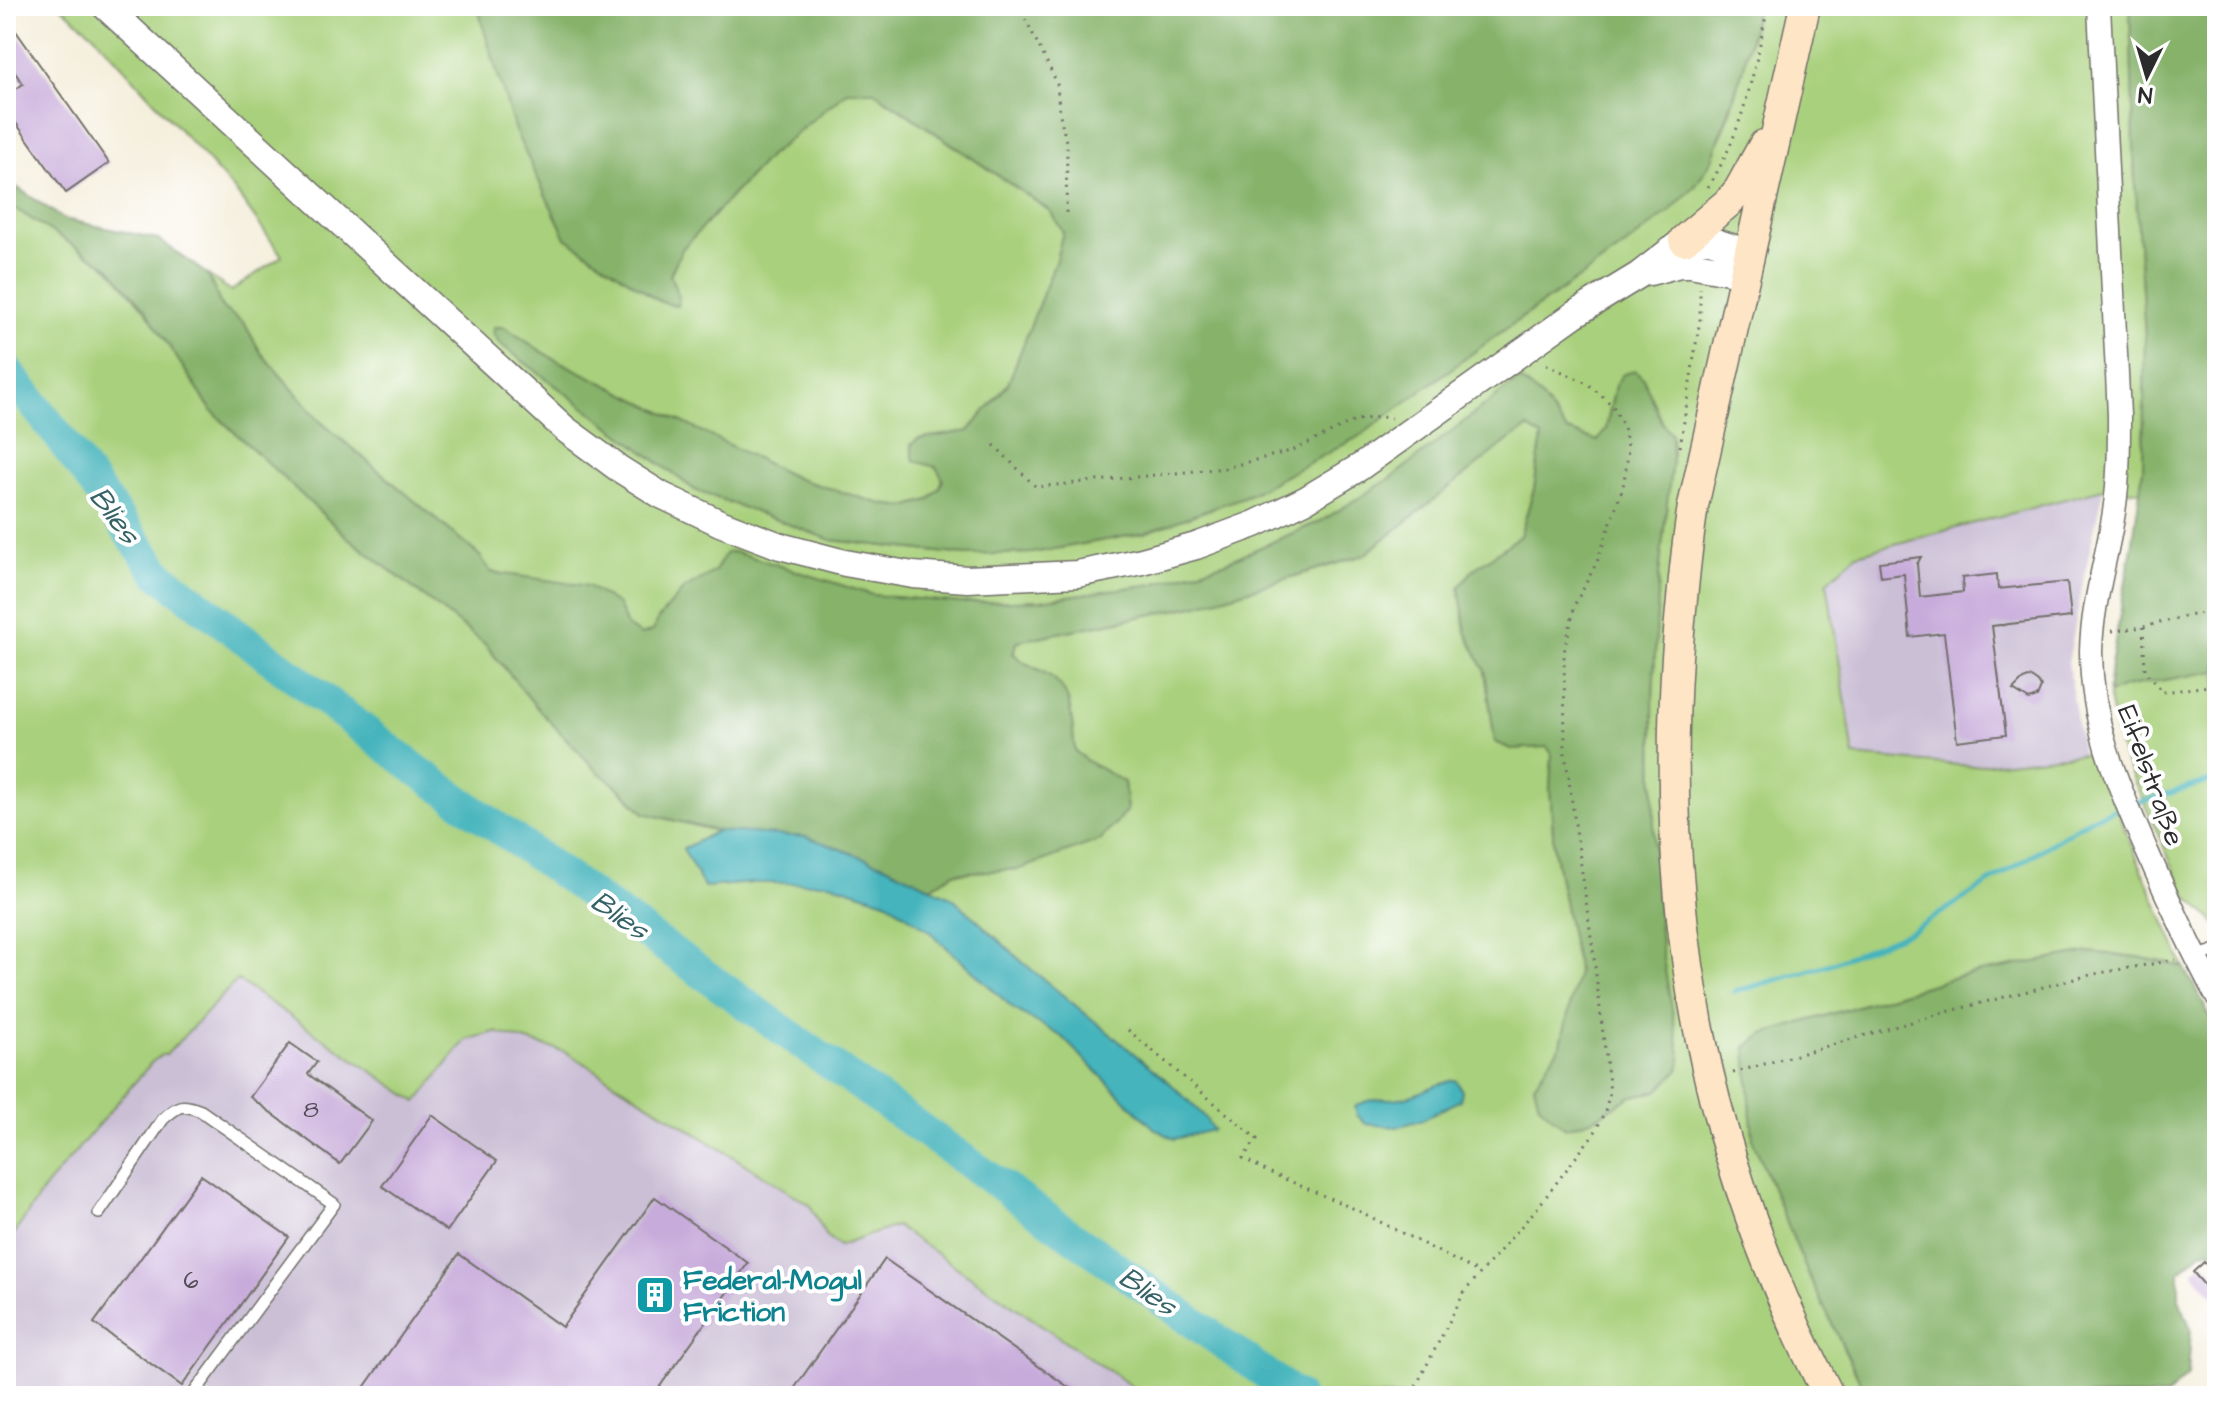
<svg xmlns="http://www.w3.org/2000/svg" width="2223" height="1402" viewBox="0 0 2223 1402" font-family="'Architects Daughter',sans-serif">
<style>
.industrial{fill:#cbbfd5}
.green{fill:#a9d07b;stroke:#6a7e53;stroke-width:2}
.forest{fill:#86b26b;stroke:#586e4b;stroke-width:2}
.water{fill:#44b4bc;stroke:#387074;stroke-width:2}
.lines{fill:none;stroke-linecap:round;stroke-linejoin:round}
.stream{stroke:#44b4bc;stroke-width:5}
.river{stroke:#44b4bc;stroke-width:32}
.building{fill:#c7abda}
.service-casing{stroke:#716f69;stroke-width:14}
.minor-casing{stroke:#716f69;stroke-width:25}
.tertiary-casing{stroke:#716f69;stroke-width:29}
.secondary-casing{stroke:#716f69;stroke-width:33}
.path{stroke:#716f69;stroke-width:3;stroke-dasharray:2 6;stroke-linecap:butt}
.service{stroke:#fff;stroke-width:11}
.minor{stroke:#fff;stroke-width:22}
.tertiary{stroke:#fff;stroke-width:26}
.secondary{stroke:#fde5c5;stroke-width:30}
.labels{text-anchor:middle;stroke-width:8;stroke-linejoin:round;paint-order:stroke}
.number-label{font-size:24px;fill:#524b57}
.street-label{font-size:28px;fill:#2b2b2b;stroke:#fff}
.culture-label{font-size:28px;font-weight:bold;fill:#0d838f;stroke:#fff;text-anchor:start}
.water-label{font-size:30px;font-style:italic;fill:#356265;stroke:#fff}
</style>
<rect width="100%" height="100%" fill="#fff"/>
<filter id="ink" filterUnits="userSpaceOnUse"><feTurbulence type="fractalNoise" baseFrequency=".0125" numOctaves="2"/><feDisplacementMap in="SourceGraphic" scale="16" xChannelSelector="R" yChannelSelector="G"/><feConvolveMatrix kernelMatrix="1 2 1 2 8 2 1 2 1" color-interpolation-filters="sRGB"/></filter>
<filter id="wash" filterUnits="userSpaceOnUse"><feTurbulence type="fractalNoise" baseFrequency=".006" numOctaves="4" result="noise"/><feDisplacementMap in="SourceGraphic" scale="32" xChannelSelector="R" yChannelSelector="G"/><feGaussianBlur stdDeviation="1.8" result="paint"/><feColorMatrix in="noise" values="0 0 0 0 0 0 0 0 0 0 0 0 0 0 0 0 0 1.4 0 .05"/><feComposite in="paint" operator="in"/></filter>
<g filter="url(#wash)">
<rect width="100%" height="100%" fill="#f4eedb"/>
<path class="industrial" d="M2103 489 2084 577 2068 663 2082 754 1971 766 1854 756 1827 581 1857 554Z
M237 980 417 1101 466 1040 495 1032 566 1052 810 1205 825 1235 839 1246 868 1238 896 1226 1146 1396H6V1246L46 1186 152 1062 162 1055H167Z"/>
<path class="green" d="M60 6H478L482 23 647 294 661 302 676 306 679 297 670 275 682 249 767 158 847 91H873L1050 211 1063 232 1056 260 1008 384 969 431 918 439 943 478 940 488 929 500 905 507 882 504 798 479 552 358 504 327 493 333 499 343 695 490 831 540 965 555 1032 553 1145 533 1360 435 1497 335 1625 246 1671 210 1696 185 1724 130 1744 66 1757 6H2130L2135 181 2145 337 2143 470 2140 491 2103 489 1857 554 1827 582 1854 756 1971 766 2082 754H2095L2127 835 2184 967 2138 957 1959 976 1765 1034 1746 1047 1808 1274 1867 1396H1146L896 1226 839 1246 825 1235 810 1205 566 1052 495 1032 466 1040 417 1102 237 980 166 1055H162L152 1062 46 1186 6 1246V203L109 268 146 311 212 411 347 537 485 644 539 710 644 813 717 831 683 849 704 887 753 883H830L886 901 928 930 1014 1009 1061 1036 1154 1128 1174 1139 1213 1129 1020 960 953 898 930 887 954 873 1020 869 1100 840 1127 811 1124 782 1087 761 1075 751C1071 725 1075 692 1050 676 1035 665 1028 668 1012 652L1018 641 1199 605 1364 555 1506 442 1528 428 1542 437 1534 489 1520 536 1473 570 1466 632 1485 671 1495 742 1511 749 1547 746 1552 754 1550 787 1554 849 1578 972 1561 1044 1534 1085 1591 1120 1632 1096 1657 1091 1661 947 1654 844 1653 697 1659 574 1672 459 1671 434 1661 421 1643 378 1615 386 1606 429 1598 441 1567 431 1540 396 1391 478 1323 520 1224 563 1154 584 1041 600 961 603 873 595 735 552 726 553 715 571 683 590 658 619 653 631 641 635 627 626 618 605 491 572 480 556 322 423 261 353 244 323 222 308 208 275 231 291 282 256 236 192 94 35Z
M2217 670V925L2185 894 2120 750 2108 694 2124 687Z"/>
<path class="forest" d="M478 6H1757L1744 66 1712 160 1696 185 1671 210 1625 246 1497 335 1360 436 1251 494 1145 533 1032 553 965 555 831 540 695 490 499 343 493 333 494 327H504L552 358 798 479 882 504 905 507 929 500 940 488 943 479 936 467 914 461 911 445 918 439 969 431 1008 384 1056 260 1063 232 1050 211 874 91H847L767 158 682 249 670 275 679 297 677 306 661 302 566 238 515 131 482 23Z
M2130 6H2217V671L2124 687 2108 694 2111 664 2133 541 2143 470 2145 337 2135 181Z
M6 180 64 219 158 239 208 275 222 308 244 323 261 353 322 423 480 556 491 572 588 586 618 605 627 626 641 635 653 631 658 619 683 590 715 571 726 553 735 552 873 595 961 603 1041 600 1154 584 1224 563 1323 520 1391 478 1519 379 1540 396 1567 431 1598 441 1606 429 1615 386 1622 375 1635 370 1643 378 1661 421 1671 434 1672 459 1659 574 1653 697 1654 844 1661 947 1681 1060 1679 1070 1657 1091 1632 1096 1591 1120 1565 1128 1539 1105 1534 1085 1561 1044 1578 972 1554 849 1550 787 1552 754 1547 747 1511 749 1495 742 1485 671 1466 632 1459 587 1473 570 1520 536 1534 489 1542 437 1528 428 1506 442 1364 555 1199 605 1018 641 1013 653C1028 668 1035 666 1050 676 1075 692 1071 725 1075 751L1087 761 1124 782 1127 811 1100 840 1020 869 954 873 930 887 884 865 807 837 717 831 644 813 624 792 598 772 539 710 485 644 347 537 212 411 146 311 110 268 6 203Z
M2089 952 2138 957 2184 967 2217 1030V1250L2201 1252 2179 1272V1299L2191 1329 2188 1375 2167 1396H1867L1808 1274 1753 1141 1746 1047 1764 1034 1959 976Z"/>
<path class="water" d="M717 831 807 837 884 865 953 898 1020 960 1170 1083 1204 1116 1213 1130 1174 1139 1154 1128 1061 1036 1014 1009 928 930 886 901 830 883H753L704 887 683 849Z
M1456 1080 1462 1091 1460 1100 1424 1119 1397 1127 1366 1124 1357 1115 1355 1107C1371 1096 1388 1101 1406 1097 1423 1093 1437 1082 1456 1080Z"/>
<g class="lines">
<path class="stream" d="M2134 804 2217 779
M1734 992 1828 965 1912 931 2092 818 2120 808"/>
<path class="river" d="M6 369 58 435 159 574 418 771 1297 1396"/>
</g>
<g id="blocks">
<path class="building" d="M6 17 109 163 66 193 6 109V96L23 84 6 60Z
M1921 557 1917 564 1920 597 1963 592 1962 578 1997 574 1998 589 2067 582 2071 617 1992 626 2006 735 1957 741 1944 633 1910 637 1904 574 1881 577 1879 562Z
M2031 677 2038 682 2041 687 2037 697 2029 700 2013 690 2023 680Z
M290 1043 317 1062 308 1074 372 1121 340 1164 250 1097Z
M432 1115 497 1161 447 1231 382 1186Z
M201 1175 289 1237 182 1386 94 1323Z
M655 1197 748 1263 653 1396H358L459 1254 562 1327Z
M885 1259 1081 1396H789Z
M2204 1262 2217 1277V1300L2193 1272Z"/>
</g>
</g>
<g filter="url(#ink)">
<use href="#blocks" fill-opacity="0" stroke="#716f69" stroke-width="2"/>
<g class="lines">
<g class="service-casing">
<path id="service" d="M2195 957 2217 950
M99 1213 163 1119C179 1105 181 1103 201 1111L334 1204 192 1396"/>
</g>
<g class="minor-casing">
<path id="minor" d="M2099 6 2119 415C2119 447 2119 480 2114 512 2107 558 2092 604 2091 651 2091 726 2117 782 2146 849 2168 899 2191 949 2217 997"/>
</g>
<g class="tertiary-casing">
<path id="tertiary" d="M105 6 565 429 618 468 661 495 720 523 780 546 845 563 913 575 967 579 1077 574 1142 561 1196 546 1255 524 1307 499 1360 467 1575 314 1639 275 1684 240H1710L1749 253
M1650 272 1680 264H1690L1745 274"/>
</g>
<g class="secondary-casing">
<path id="secondary" d="M1805 6 1693 506C1685 556 1681 606 1677 657 1660 923 1706 1159 1829 1396
M1684 240 1730 201 1739 190 1764 145"/>
</g>
<path class="path" d="M1016 6 1028 24 1057 83 1059 110 1067 146 1066 217
M1708 187C1743 134 1755 67 1768 6
M994 445 1036 487 1225 468 1294 450 1357 420 1381 417 1391 418
M1680 447 1700 319V288
M2143 627 2145 670 2163 692 2217 685
M2112 631 2143 627 2217 609
M1128 1030 1257 1139 1243 1158 1264 1170 1357 1210 1480 1273
M1733 1073 1950 1011 2094 974 2175 960
M1416 1386 1465 1291 1538 1207 1595 1132 1605 1111 1610 1092 1593 950 1565 753 1564 652 1575 604 1597 562 1623 487 1628 455 1625 430 1613 406 1587 383 1545 364"/>
<use href="#service" class="service"/>
<use href="#minor" class="minor"/>
<use href="#tertiary" class="tertiary"/>
<use href="#secondary" class="secondary"/>
</g>
</g>
<defs>
<g id="building-square" transform="scale(2)"><rect x="-9" y="-9" width="18" height="18" rx="4" fill="#0f9aa8" stroke="#fff"/><path d="M-4-6H4V6H1V3H-1V6H-4ZM-2.5-4.3h1.7v1.8h-1.7ZM.8-4.3h1.7v1.8H.8ZM-2.5-1h1.7V.8h-1.7ZM.8-1h1.7V.8H.8Z" fill="#fff"/></g>
</defs>
<g fill-rule="evenodd">
<use href="#building-square" x="655" y="1295"/>
</g>
<g class="labels">
<g class="number-label">
<text x="311" y="1117">8</text>
<text x="191" y="1288">6</text>
</g>
<g class="street-label">
<text transform="translate(2152 775) rotate(70)" y="10">Eifelstraße</text>
</g>
<g class="culture-label">
<text x="683" y="1289">Federal-Mogul<tspan x="683" dy="32">Friction</tspan></text>
</g>
<g class="water-label">
<text transform="translate(115 515) rotate(53)" y="10">Blies</text>
<text transform="translate(620 915) rotate(35)" y="10">Blies</text>
<text transform="translate(1148 1291) rotate(35)" y="10">Blies</text>
</g>
</g>
<rect width="2223" height="1402" fill="none" stroke="#fff" stroke-width="32"/>
<g transform="translate(2147 76) rotate(185)" stroke="#ffffff" stroke-width="6" paint-order="stroke">
<path d="M0-6L14 30L0 20L-14 30Z" fill="#2b2b2b"/>
<text y="-12" font-size="22" font-weight="bold" text-anchor="middle" fill="#2b2b2b">N</text>
</g>
</svg>
